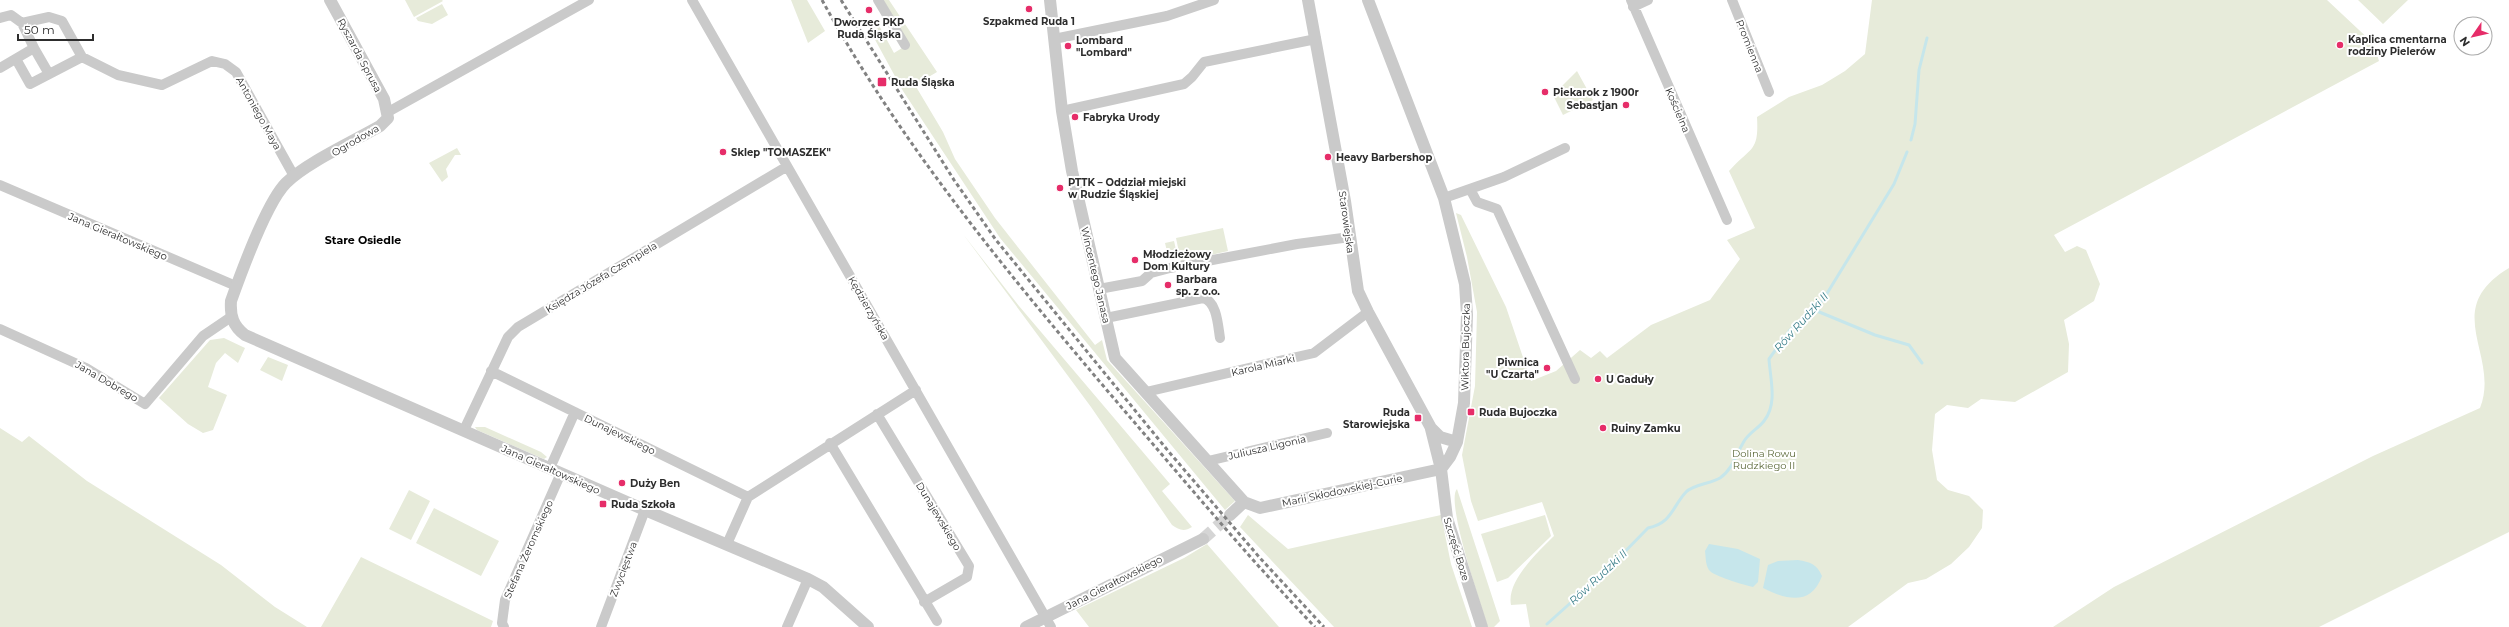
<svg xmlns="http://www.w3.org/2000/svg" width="2509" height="627" viewBox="0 0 2509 627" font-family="Montserrat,sans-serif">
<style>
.green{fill:#e7ebda}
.water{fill:#c6e6eb}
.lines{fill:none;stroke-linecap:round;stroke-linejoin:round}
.stream{stroke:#c6e6eb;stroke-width:3}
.tertiary-tunnel{stroke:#d5d5d5;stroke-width:12;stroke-dasharray:12 6;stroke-linecap:butt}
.minor{stroke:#cacaca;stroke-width:10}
.tertiary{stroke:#cacaca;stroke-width:12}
.rail{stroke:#828282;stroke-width:3;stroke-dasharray:4 3;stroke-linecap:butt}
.poi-dot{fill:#e62d69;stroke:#fff;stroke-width:1.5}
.labels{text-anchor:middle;stroke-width:4;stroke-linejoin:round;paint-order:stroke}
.poi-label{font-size:10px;font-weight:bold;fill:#2d2d2d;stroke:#fff;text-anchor:start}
.street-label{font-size:10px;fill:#2d2d2d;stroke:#fff}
.park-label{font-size:10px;fill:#5c693a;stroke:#fff}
.neighbourhood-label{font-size:11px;font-weight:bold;fill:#000;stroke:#fff}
.water-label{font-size:11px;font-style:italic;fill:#397e89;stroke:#fff}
</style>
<rect width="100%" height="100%" fill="#fff"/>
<path class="green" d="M405 0H442L443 1 414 17Z
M791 0H807L825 31 808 43Z
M883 0H889L937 72 915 85 943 132 955 159 995 218 1095 345 1102 340 1107 360 1235 501 1225 510 1000 238 903 91 867 25 876 20 894 53 907 45Z
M1872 0H2327L2374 44 2379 61 2054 235 2065 252 2077 246 2086 250 2100 284 2094 301 2064 320 2069 344 2068 372 2015 402 1981 399 1968 408 1947 405 1935 414 1932 450 1937 480 1948 490 1969 496 1983 510 1982 528 1969 547 1951 564 1926 579 1908 583 1848 627H1530L1526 604 1511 605C1506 581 1539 551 1554 536L1542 502 1478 521 1471 501 1462 455 1475 386 1477 312 1467 257 1456 213 1461 215 1506 307 1531 381 1556 371 1580 350 1591 358 1600 351 1607 358 1651 325 1710 300 1740 259 1727 240 1755 228 1729 171C1751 146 1759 153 1757 117L1789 97 1822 85 1845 71 1865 54Z
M2358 0H2408L2383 24Z
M442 4 448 15 432 24 418 21 416 18Z
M1577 71 1593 100 1563 115 1553 95Z
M457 148 461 155H455L446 169 448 177 442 182 429 163Z
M1223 228 1228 251 1181 262 1176 238Z
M963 234 1019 306 1170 484 1162 491 1192 527C1184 532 1179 530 1172 525L1091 407Z
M1174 241 1178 258 1169 260 1165 243Z
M2509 268V532L2319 627H2053L2114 587 2373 456 2480 408C2501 355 2439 310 2509 268Z
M224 338 245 348 238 363 225 353 216 363 208 387 227 395 213 430 203 433 188 424 159 398 210 340Z
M268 357 288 365 282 381 260 370Z
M475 427H485L541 452 547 457 544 459 477 430Z
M0 428 22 442 29 436 87 481 221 565 275 607 307 627H0Z
M1457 489 1500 621 1494 627H1488C1482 607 1445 501 1457 489Z
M409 490 430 501 411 540 389 529Z
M434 508 499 541 481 576 416 543Z
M1248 515 1288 549 1441 515 1451 564 1472 627H1334L1240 527Z
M1545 515 1551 536 1548 539 1508 578 1497 582 1481 534Z
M1207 544 1279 627H1089L1076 610 1184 558Z
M361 557 493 621 491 627H321Z"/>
<path class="water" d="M1709 544 1738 549 1760 559 1758 582 1753 587C1744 585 1718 577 1711 572 1705 567 1706 557 1705 551Z
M1798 560C1810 562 1817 564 1822 576 1811 606 1787 600 1763 588L1768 565 1778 561Z"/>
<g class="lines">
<path class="stream" d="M1911 140 1915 124 1919 70 1927 38
M1812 309 1875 335 1909 345 1922 363
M1547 624 1605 572 1648 528C1672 523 1672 507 1686 492 1694 484 1710 484 1720 478 1732 470 1736 455 1743 443 1748 433 1758 429 1764 421 1778 404 1770 378 1769 359L1790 330 1823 300 1894 184 1907 152"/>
<path class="tertiary-tunnel" d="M1203 539 1230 515"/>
<path class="minor" d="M692 0 1051 627
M878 0 905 45
M1631 0 1727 220
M1732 0 1769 92
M1633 7 1648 0
M0 18 11 15 22 23 34 48 0 68
M22 23 49 17 62 21 82 57
M1054 39 1167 16 1214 0
M34 48 49 74
M16 59 30 84 82 57 118 75 162 85 212 61 225 64 236 72 294 176
M1062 111 1184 84 1192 77 1204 62 1316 39
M388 112 589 0
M0 185 236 286
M1470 189 1477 202 1497 209 1575 379
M1444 198 1504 177 1565 148
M1099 289 1142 281 1151 273 1170 268 1297 244 1350 237
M1106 318 1203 298C1217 301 1218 326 1220 338
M0 329 86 368 145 404 203 336 231 317
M491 371 748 497
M1146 392 1314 353 1368 312
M877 414 969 566 967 577 924 602
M464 430 508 337 518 327 786 167
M830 443 937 621
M1208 461 1327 433
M550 468 575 412
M727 544 748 497 916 390
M504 627 502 623 505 600 561 473
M601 627 645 510
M787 627 808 579"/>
<path class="tertiary" d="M330 0 384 99 388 118 380 126C354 141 306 163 286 183 267 202 241 273 231 301 230 316 233 326 245 335L645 510 808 579 823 587 868 627
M1050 0 1062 111 1072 171 1115 358 1244 502 1260 508 1441 469
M1308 0 1345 201 1358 291 1368 312 1431 428 1440 437 1457 442
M1368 0 1444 198 1465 284 1467 315 1464 403 1457 442 1450 457 1441 469
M1431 429 1441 469 1447 518 1482 627
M1230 515 1244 502
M1026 627 1203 539"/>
<path class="rail" d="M822 0C901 144 1005 270 1111 395 1178 473 1244 553 1315 627
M841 0 954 180 996 240 1169 452 1260 558 1324 627"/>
</g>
<g class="poi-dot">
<circle cx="1029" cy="9" r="4"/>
<circle cx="869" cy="10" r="4"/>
<circle cx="2340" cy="45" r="4"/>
<circle cx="1068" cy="46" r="4"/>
<rect x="877" y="77" width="10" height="10" rx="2"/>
<circle cx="1545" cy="92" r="4"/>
<circle cx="1626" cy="105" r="4"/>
<circle cx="1075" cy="117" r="4"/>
<circle cx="723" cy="152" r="4"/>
<circle cx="1328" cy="157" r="4"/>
<circle cx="1060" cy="188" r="4"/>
<circle cx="1135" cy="260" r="4"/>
<circle cx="1168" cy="285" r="4"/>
<circle cx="1547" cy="368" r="4"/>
<circle cx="1598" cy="379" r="4"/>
<rect x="1467" y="408" width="8" height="8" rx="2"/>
<rect x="1414" y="414" width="8" height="8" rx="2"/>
<circle cx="1603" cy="428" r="4"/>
<circle cx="622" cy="483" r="4"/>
<rect x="599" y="500" width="8" height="8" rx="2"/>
</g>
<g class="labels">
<g class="poi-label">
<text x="1029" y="25" text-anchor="middle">Szpakmed Ruda 1</text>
<text x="869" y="26" text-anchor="middle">Dworzec PKP<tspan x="869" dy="12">Ruda Śląska</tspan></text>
<text x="2348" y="43">Kaplica cmentarna<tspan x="2348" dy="12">rodziny Pielerów</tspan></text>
<text x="1076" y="44">Lombard<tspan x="1076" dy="12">"Lombard"</tspan></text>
<text x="891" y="86">Ruda Śląska</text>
<text x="1553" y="96">Piekarok z 1900r</text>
<text x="1618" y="109" text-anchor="end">Sebastjan</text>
<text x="1083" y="121">Fabryka Urody</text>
<text x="731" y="156">Sklep "TOMASZEK"</text>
<text x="1336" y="161">Heavy Barbershop</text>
<text x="1068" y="186">PTTK – Oddział miejski<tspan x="1068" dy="12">w Rudzie Śląskiej</tspan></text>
<text x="1143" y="258">Młodzieżowy<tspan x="1143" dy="12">Dom Kultury</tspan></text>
<text x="1176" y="283">Barbara<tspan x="1176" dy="12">sp. z o.o.</tspan></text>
<text x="1539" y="366" text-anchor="end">Piwnica<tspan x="1539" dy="12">"U Czarta"</tspan></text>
<text x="1606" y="383">U Gaduły</text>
<text x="1410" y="416" text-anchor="end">Ruda<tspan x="1410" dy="12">Starowiejska</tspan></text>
<text x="1479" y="416">Ruda Bujoczka</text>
<text x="1611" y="432">Ruiny Zamku</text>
<text x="630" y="487">Duży Ben</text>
<text x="611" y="508">Ruda Szkoła</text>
</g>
<g class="street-label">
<text transform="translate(1750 46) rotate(68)" y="4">Promienna</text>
<text transform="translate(360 55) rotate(62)" y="4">Ryszarda Sprusa</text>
<text transform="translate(1678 110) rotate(67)" y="4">Kościelna</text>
<text transform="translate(259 113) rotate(61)" y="4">Antoniego Maya</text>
<text transform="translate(355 140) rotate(-30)" y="4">Ogrodowa</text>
<text transform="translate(1347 222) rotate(82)" y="4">Starowiejska</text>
<text transform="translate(118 236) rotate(23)" y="4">Jana Gierałtowskiego</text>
<text transform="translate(1096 275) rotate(77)" y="4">Wincentego Janasa</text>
<text transform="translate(601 277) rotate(-31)" y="4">Księdza Józefa Czempiela</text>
<text transform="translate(869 308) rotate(60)" y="4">Kędzierzyńska</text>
<text transform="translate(1465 347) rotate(-89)" y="4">Wiktora Bujoczka</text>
<text transform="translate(1263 365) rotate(-13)" y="4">Karola Miarki</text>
<text transform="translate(107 381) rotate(30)" y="4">Jana Dobrego</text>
<text transform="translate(620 434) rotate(26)" y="4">Dunajewskiego</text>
<text transform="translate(1267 447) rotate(-13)" y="4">Juliusza Ligonia</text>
<text transform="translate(551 469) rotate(24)" y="4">Jana Gierałtowskiego</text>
<text transform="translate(1342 490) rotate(-12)" y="4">Marii Skłodowskiej-Curie</text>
<text transform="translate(939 516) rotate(59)" y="4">Dunajewskiego</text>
<text transform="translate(528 549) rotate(-66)" y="4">Stefana Żeromskiego</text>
<text transform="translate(1457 549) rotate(73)" y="4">Szczęść Boze</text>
<text transform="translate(623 569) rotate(-69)" y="4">Zwycięstwa</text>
<text transform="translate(1114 582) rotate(-27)" y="4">Jana Gierałtowskiego</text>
</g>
<g class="park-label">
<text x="1764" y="457">Dolina Rowu<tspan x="1764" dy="12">Rudzkiego II</tspan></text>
</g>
<g class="neighbourhood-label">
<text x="363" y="244">Stare Osiedle</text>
</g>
<g class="water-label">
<text transform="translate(1801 322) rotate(-48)" y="4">Rów Rudzki II</text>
<text transform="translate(1598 577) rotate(-43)" y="4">Rów Rudzki II</text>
</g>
</g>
<g transform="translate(2473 36) rotate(236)"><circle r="19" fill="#ffffff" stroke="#ababab"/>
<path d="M0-3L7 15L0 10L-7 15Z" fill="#e62d69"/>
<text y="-6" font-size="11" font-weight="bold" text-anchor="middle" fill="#2d2d2d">N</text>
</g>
<path d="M18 34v6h75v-6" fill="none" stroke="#2d2d2d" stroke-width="2"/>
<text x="24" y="34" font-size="12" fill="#2d2d2d" stroke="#ffffff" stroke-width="3" paint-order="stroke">50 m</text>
</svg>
